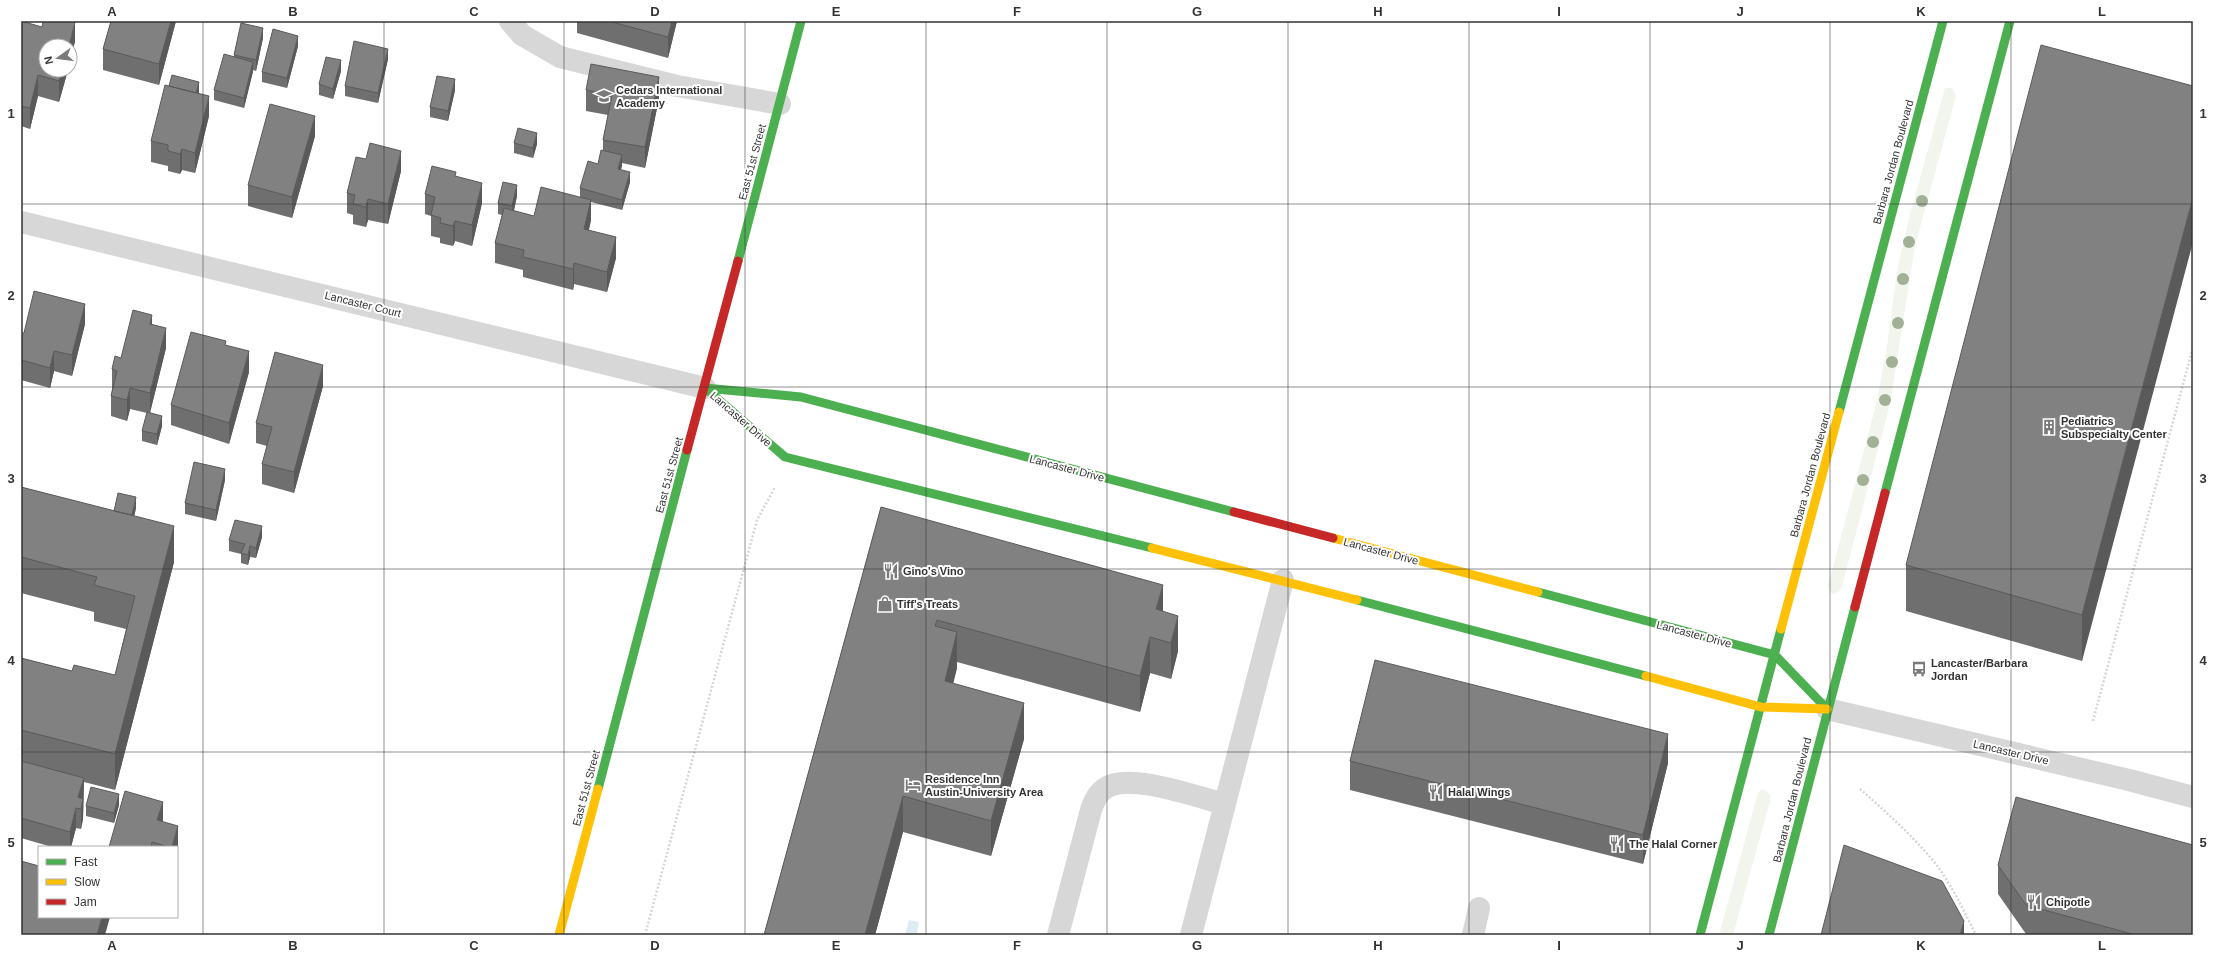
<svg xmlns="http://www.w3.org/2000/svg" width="2214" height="956" viewBox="0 0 2214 956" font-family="Helvetica,sans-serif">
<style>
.green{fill:#f1f5ed}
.water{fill:#ddebf3}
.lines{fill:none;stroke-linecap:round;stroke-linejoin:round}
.path{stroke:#d6d6d6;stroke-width:2.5;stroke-dasharray:2 2;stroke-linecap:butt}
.lane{stroke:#d7d7d7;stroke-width:22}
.street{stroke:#d7d7d7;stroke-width:22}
.fast{stroke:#4caf50;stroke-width:9}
.slow{stroke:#ffc107;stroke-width:9}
.jam{stroke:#c62828;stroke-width:9}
.tree{fill:#a2b095}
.wall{fill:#6f6f6f}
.shaded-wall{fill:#5a5a5a}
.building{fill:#818181;stroke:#5a5a5a}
.grid{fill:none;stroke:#333;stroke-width:1;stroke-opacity:0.55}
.labels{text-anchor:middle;stroke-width:4;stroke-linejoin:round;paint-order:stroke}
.poi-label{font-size:11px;font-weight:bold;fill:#333;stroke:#fff;text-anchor:start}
.street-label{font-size:11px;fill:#333;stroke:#fff}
.neatline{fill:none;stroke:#333;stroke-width:1.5}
.grid-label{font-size:13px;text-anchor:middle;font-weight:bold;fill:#333}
</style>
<rect width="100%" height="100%" fill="#fff"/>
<path class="green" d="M1945 88H1952L1956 96 1915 246 1890 404 1841 590 1834 594 1831 593 1828 586 1877 401 1888 340 1897 271 1910 214Z
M1761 790H1766L1770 795V801L1733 935H1719L1758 793Z"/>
<path class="water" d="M909 920 919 922 917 933 925 935H905Z"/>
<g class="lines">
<path class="path" d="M2093 721 2193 347
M1860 789C1886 812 1913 836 1935 863 1951 884 1963 909 1975 933L1974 935
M645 935 757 520 775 487"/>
<path class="lane" d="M510 21 522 35 560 57 677 86 780 104
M1058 935 1091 810C1095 798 1100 789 1112 785 1139 776 1197 797 1225 804
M1191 935 1283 580
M1473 935 1479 908"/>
<path class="street" d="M21 222 705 388
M1827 709 2129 780 2193 797"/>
<path class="fast" d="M738 261 801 21
M705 388 785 457 1152 548
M705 388 801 397 1234 512
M1839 412 1943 21
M1885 493 2010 21
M1538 592 1775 655 1827 709
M1357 600 1646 676
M598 789 687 450
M1700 935 1781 629
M1769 935 1855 607"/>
<path class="slow" d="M1333 538 1538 592
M1152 548 1357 600
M1781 629 1839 412
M1646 676 1761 707 1827 709
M559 935 598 789"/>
<path class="jam" d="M687 450 738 261
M1234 512 1333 538
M1855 607 1885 493"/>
</g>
<g class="tree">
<circle cx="1922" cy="201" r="6"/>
<circle cx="1909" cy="242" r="6"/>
<circle cx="1903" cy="279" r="6"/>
<circle cx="1898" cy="323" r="6"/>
<circle cx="1892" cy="362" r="6"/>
<circle cx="1885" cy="400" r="6"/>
<circle cx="1873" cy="442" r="6"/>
<circle cx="1863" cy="480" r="6"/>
</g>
<path class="wall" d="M21 21 75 42 46 70H68L59 102 38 96 30 129 21 126Z
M111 21H176L159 85 103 70V49Z
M577 21H677L668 58 577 33Z
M263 38 256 71 253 70 244 108 214 100V90L234 57V55Z
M298 46 287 88 262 82V72Z
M388 59 378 103 345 96V86Z
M341 71 333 99 319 95V84Z
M169 86 199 93 209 116 195 173 182 170 180 174 168 171V166L151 162V141Z
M2193 86 2082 661 1906 611V565Z
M455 90 448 121 430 117V107Z
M586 90 659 98 645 168 622 163 621 170 630 182 622 210 591 202V220L589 230 616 258 607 292 574 284 573 290 523 277V270L495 263V243L502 215 498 214V203L517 196 514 211 534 216 580 197V188L598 164 603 150V140L608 115 586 111Z
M315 136 292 218 248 206V185Z
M514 143 537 144 533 158 514 153Z
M401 171 388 224 368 220 366 227 353 224V215L347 213V193Z
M456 176 482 203 472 246 455 241 453 246 440 243V238L431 236V216L425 214V194Z
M85 324 72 376 54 371 50 388 21 380V333H24Z
M152 324 166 348 150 412 162 426 157 445 142 441V431L147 413 130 409 127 421 111 416V396L112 390V369L121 358Z
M226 345 249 372 229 444 171 425V405Z
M323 386 294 493 262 484V464L267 446 256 443V423Z
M225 480 216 521 185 514V503Z
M21 487 114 511 136 508 134 516 174 562 115 790 84 782 83 819 81 829 76 828 71 847H52L21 838V658L72 671 115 675 126 629 94 621V612L21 593Z
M881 507 1163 611 1178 651 1171 679 1150 673 1140 712 957 662V668L953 683 1024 739 991 856 903 832 875 935H764Z
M262 537 256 558 250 557 248 565 241 563V554L229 551V540Z
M1350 761 1668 763 1643 864 1350 790Z
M119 805 114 823 86 816V806Z
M163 822 178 846 177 849V847H109Z
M1998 865 2193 935H2030L2026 934 1998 894Z"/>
<path class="shaded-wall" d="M171 21H176L159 85V64Z
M672 21H677L668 58V37Z
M75 22V42L70 61V46H69Z
M263 28V38L256 71V60Z
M298 36V46L287 88V78Z
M388 49V59L378 103V93Z
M341 60V71L333 99V89Z
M253 62V72L244 108V98Z
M62 70H68L59 102V81Z
M38 75V96L30 129V108Z
M659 77V98L645 168V147Z
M455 79V90L448 121V111Z
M199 82V93L195 106V96Z
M209 96V116L195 173V153Z
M315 116V136L292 218V197Z
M537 133V144L533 158V148Z
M182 149V170L180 174V154Z
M401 151V171L388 224V204Z
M622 155V166L618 179V169Z
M630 172V182L622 210V200Z
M482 183V203L472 246V225Z
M517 185V196L512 217V206Z
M2193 197V242L2082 661V615Z
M368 199V220L366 227V207Z
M591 200V220L584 249V229Z
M455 221V241L453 246V226Z
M616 237V258L607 292V272Z
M574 263V284L573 290V269Z
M85 304V324L72 376V355Z
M152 315V335L150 324Z
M166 328V348L150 413V393Z
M54 351V371L50 388V368Z
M249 351V372L229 444V423Z
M323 365V386L294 493V472Z
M130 388V409L127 421V400Z
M162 416V426L157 445V434Z
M225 469V480L216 521V510Z
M136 497V508L131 531V521Z
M174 526V562L115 790V754Z
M262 526V537L256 558V548Z
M250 546V557L248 565V555Z
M1163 585V620L1156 609Z
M1178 616V651L1171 679V643Z
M957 632V668L945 717V681Z
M1150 637V673L1140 712V676Z
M1024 703V739L991 856V821Z
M1668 734V763L1643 864V835Z
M84 778 83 819 81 829V809L78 797Z
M119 794V805L114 823V813Z
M903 796V832L875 935H865Z
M163 802V822L157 820Z
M76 808V828L71 847H70V832Z
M178 826V846L177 849V847H172Z
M102 917H110L105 935H97Z
M1964 921V935H1960Z"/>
<path class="building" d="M21 21 42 27 43 21H73L75 22 69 46H46V70H62L59 81 38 75 30 108 21 106Z
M111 21H171L159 64 103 49Z
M608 21H672L668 37Z
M241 23 263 28 256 60 234 55Z
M273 29 298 36 287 78 262 72Z
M354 41 388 49 378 93 345 86Z
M2041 45 2193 86V197L2082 615 1906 565Z
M224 54 253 62 244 98 214 90Z
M326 57 341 60 333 89 319 84Z
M591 64 659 77 645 147 603 140 612 95 586 90Z
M172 75 199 82 196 93 169 86Z
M437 76 455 79 448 111 430 107Z
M165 85 209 96 195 153 182 149 180 154 168 151V145L151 141Z
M270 104 315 116 292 197 248 185Z
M518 128 537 133 533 148 514 143Z
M370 143 401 151 388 204 368 199 366 207 353 204 355 195 347 193 356 157 366 159Z
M601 150 622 155 618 169 630 172 622 200 580 188 588 161 598 164Z
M432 166 456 172 455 176 482 183 472 225 455 221 453 226 440 223 441 218 431 215 435 197 425 194Z
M503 182 517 185 512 206 498 203Z
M541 187 591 200 584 229 616 237 607 272 574 263 573 269 523 257 524 250 495 243 504 208 534 216Z
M34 291 85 304 72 355 54 351 50 368 21 360V333H24Z
M133 310 152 315 150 324 166 328 150 393 130 388 127 400 111 396 117 371 112 369 115 356 121 358Z
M191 332 226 341 225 345 249 351 229 423 171 405Z
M275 352 323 365 294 472 262 464 272 427 256 423Z
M147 412 162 416 157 434 142 431Z
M194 462 225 469 216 510 185 503Z
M21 487 174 526 115 754 21 730V658L72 671 74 665 115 675 135 596 94 585 97 577 21 557Z
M118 493 136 497 132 515 114 511Z
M881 507 1163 585 1156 609 1178 616 1171 643 1150 637 1140 676 937 620 935 626 957 632 945 681 1024 703 991 821 903 796 865 935H764Z
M235 520 262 526 256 548 250 546 248 555 241 553 245 544 229 540Z
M1375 660 1668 734 1643 835 1350 761Z
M21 761 84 778 78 797 83 799 81 809 76 808 70 832 21 818Z
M91 787 119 794 114 813 86 806Z
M125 791 163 802 157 820 178 826 172 847H169L152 842 151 847H109Z
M2016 797 2193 845V935H2136L2026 905 1998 865Z
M1844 845 1942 881 1964 921 1960 935H1821Z
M21 861 39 866V917H102L97 935H24L21 934Z"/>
<path class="grid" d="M203 21V935M384 21V935M564 21V935M745 21V935M926 21V935M1107 21V935M1288 21V935M1469 21V935M1650 21V935M1830 21V935M2011 21V935M21 204H2193M21 387H2193M21 569H2193M21 752H2193"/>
<defs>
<g id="school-bare" transform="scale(1.2)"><path d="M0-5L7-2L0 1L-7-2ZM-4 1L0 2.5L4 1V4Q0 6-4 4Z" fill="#7a7a7a" stroke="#fff" stroke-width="2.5" paint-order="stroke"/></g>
<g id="building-bare" transform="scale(1.2)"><path d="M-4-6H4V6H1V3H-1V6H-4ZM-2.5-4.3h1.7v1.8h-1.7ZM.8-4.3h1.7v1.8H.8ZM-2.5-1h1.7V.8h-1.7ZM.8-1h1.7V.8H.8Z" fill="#7a7a7a" stroke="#fff" stroke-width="2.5" paint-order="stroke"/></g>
<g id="restaurant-bare" transform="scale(1.2)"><path d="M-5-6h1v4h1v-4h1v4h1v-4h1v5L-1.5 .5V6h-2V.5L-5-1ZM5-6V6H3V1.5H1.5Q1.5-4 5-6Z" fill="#7a7a7a" stroke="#fff" stroke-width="2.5" paint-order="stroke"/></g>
<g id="shop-bare" transform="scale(1.2)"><path d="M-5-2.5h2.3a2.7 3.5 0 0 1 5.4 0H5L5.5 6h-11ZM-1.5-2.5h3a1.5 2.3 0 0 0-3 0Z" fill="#7a7a7a" stroke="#fff" stroke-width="2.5" paint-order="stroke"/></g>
<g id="bus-bare" transform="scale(1.2)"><path d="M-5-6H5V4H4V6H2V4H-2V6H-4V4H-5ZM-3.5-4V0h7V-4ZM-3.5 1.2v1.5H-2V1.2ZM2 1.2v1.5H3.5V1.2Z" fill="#7a7a7a" stroke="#fff" stroke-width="2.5" paint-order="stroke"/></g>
<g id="hotel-bare" transform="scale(1.2)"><path d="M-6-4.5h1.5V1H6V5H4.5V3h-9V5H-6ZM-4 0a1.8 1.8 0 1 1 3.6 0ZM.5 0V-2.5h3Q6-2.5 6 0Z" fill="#7a7a7a" stroke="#fff" stroke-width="2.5" paint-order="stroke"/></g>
</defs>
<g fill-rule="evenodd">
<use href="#school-bare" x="604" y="96"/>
<use href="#building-bare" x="2049" y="427"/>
<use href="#restaurant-bare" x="891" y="571"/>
<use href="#shop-bare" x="885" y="604"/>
<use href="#bus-bare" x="1919" y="669"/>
<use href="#hotel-bare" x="913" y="785"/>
<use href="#restaurant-bare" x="1436" y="792"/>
<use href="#restaurant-bare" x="1617" y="844"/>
<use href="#restaurant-bare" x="2034" y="902"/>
</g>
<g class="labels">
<g class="poi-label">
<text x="616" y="94">Cedars International<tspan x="616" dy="13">Academy</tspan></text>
<text x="2061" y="425">Pediatrics<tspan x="2061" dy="13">Subspecialty Center</tspan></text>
<text x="903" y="575">Gino's Vino</text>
<text x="897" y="608">Tiff's Treats</text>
<text x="1931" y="667">Lancaster/Barbara<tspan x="1931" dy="13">Jordan</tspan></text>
<text x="925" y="783">Residence Inn<tspan x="925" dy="13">Austin-University Area</tspan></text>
<text x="1448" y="796">Halal Wings</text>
<text x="1629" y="848">The Halal Corner</text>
<text x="2046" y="906">Chipotle</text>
</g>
<g class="street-label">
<text transform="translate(752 162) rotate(-75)" y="4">East 51st Street</text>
<text transform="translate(1893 162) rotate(-75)" y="4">Barbara Jordan Boulevard</text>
<text transform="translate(363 304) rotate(14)" y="4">Lancaster Court</text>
<text transform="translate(741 419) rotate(41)" y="4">Lancaster Drive</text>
<text transform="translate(1067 468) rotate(15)" y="4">Lancaster Drive</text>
<text transform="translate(669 475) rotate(-75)" y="4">East 51st Street</text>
<text transform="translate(1810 475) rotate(-75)" y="4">Barbara Jordan Boulevard</text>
<text transform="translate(1381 551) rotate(15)" y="4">Lancaster Drive</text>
<text transform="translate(1694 634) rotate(15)" y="4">Lancaster Drive</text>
<text transform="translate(2011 752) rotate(13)" y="4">Lancaster Drive</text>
<text transform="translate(586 788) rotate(-75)" y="4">East 51st Street</text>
<text transform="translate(1792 800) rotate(-76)" y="4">Barbara Jordan Boulevard</text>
</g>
</g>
<rect width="2214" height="956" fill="none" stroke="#ffffff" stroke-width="44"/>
<rect x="38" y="846" width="140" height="72" fill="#ffffff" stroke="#adadad"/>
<rect x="46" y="859" width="20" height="6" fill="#4caf50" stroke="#adadad"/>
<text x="74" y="866" font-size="12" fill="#333333">Fast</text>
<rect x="46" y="879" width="20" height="6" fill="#ffc107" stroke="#adadad"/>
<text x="74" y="886" font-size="12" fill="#333333">Slow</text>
<rect x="46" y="899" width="20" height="6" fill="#c62828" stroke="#adadad"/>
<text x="74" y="906" font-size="12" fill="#333333">Jam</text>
<g transform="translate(58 58) rotate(256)"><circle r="19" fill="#ffffff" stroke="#adadad"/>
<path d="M0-3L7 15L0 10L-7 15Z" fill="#7a7a7a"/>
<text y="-6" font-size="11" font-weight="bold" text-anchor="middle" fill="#333333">N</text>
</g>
<rect x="22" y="22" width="2170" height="912" class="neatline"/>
<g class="grid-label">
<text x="112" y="16">A</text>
<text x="293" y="16">B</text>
<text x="474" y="16">C</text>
<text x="655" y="16">D</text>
<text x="836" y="16">E</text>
<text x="1017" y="16">F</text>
<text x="1197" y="16">G</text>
<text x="1378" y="16">H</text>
<text x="1559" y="16">I</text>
<text x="1740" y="16">J</text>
<text x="1921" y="16">K</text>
<text x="2102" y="16">L</text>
<text x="11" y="118">1</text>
<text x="2203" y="118">1</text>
<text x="11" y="300">2</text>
<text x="2203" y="300">2</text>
<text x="11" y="483">3</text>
<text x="2203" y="483">3</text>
<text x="11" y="665">4</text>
<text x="2203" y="665">4</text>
<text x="11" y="847">5</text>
<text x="2203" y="847">5</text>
<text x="112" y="950">A</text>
<text x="293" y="950">B</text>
<text x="474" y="950">C</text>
<text x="655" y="950">D</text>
<text x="836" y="950">E</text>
<text x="1017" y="950">F</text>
<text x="1197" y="950">G</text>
<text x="1378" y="950">H</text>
<text x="1559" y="950">I</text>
<text x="1740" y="950">J</text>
<text x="1921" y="950">K</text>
<text x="2102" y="950">L</text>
</g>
</svg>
